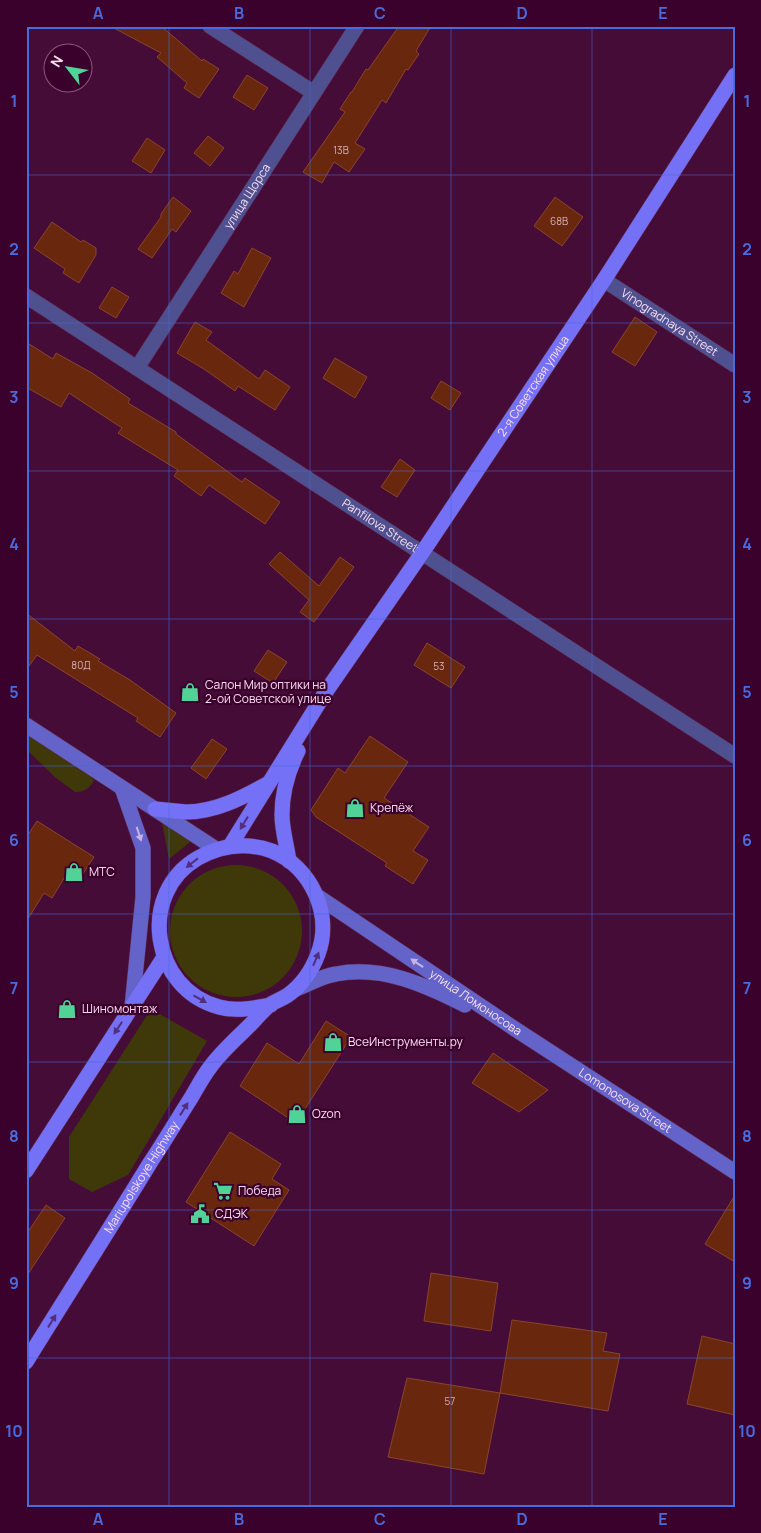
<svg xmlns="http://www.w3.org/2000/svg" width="761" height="1533" viewBox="0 0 761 1533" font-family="Manrope,sans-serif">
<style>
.green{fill:#3f3809}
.building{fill:#69280e;stroke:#8a442b}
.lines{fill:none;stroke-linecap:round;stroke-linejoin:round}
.street-casing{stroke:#632e55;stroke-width:16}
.secondary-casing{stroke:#632e55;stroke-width:16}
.primary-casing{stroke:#632e55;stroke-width:16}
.street{stroke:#4e508f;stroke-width:15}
.secondary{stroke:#6363c9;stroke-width:15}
.primary{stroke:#7471f6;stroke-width:15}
.oneway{fill:#522e7d}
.oneway2{fill:#c6b3e2}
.grid{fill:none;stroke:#4a6bdd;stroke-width:1;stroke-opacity:0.55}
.labels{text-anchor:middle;stroke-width:4.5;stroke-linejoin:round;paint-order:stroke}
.number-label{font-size:10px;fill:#d7b0b8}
.street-label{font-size:12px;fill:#fcdef0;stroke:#3b012d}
.poi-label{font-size:12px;fill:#fcdef0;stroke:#3b012d;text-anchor:start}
.neatline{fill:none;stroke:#4a6bdd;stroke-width:2}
.grid-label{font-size:16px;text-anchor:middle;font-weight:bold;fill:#4a6bdd}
</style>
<rect width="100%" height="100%" fill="#460c38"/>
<path class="green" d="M31 735 84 770 94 780C90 788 85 792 75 792L56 778 26 749V738Z
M161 817 194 839 169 859Z
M170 931a66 66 0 1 1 132 0a66 66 0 1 1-132 0Z
M151 1009 207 1041 128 1175 92 1192 69 1179V1137Z"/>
<path class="building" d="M110 26H161L202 61 203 59 219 69 199 98 184 88 187 83 157 57 161 53Z
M399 26H431L416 51 419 54 408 70 406 69 386 103 382 100 355 143 365 149 349 172 334 162 322 183 303 172 345 112 340 109 351 92H352L366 69 368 70Z
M247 75 268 88 254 110 233 97Z
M208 136 224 148 210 166 194 153Z
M147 138 165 150 151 173 132 161Z
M173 197 191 211 176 232 172 229 152 258 138 249 161 217V214Z
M555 197 583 217 562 246 534 226Z
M52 222 81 242 83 240 96 248V255L79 283 63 273 65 269 34 248Z
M252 248 271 258 244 307 221 293 234 271 238 274Z
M112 287 129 297 116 318 99 308Z
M635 317 657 332 635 366 612 352Z
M195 322 212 332 206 340 259 379 265 370 290 387 275 410 238 386 235 391 204 369 177 353Z
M26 342 53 359 56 353 92 373 130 399 128 403 176 432V434L242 482 245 478 280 502 265 524 209 485 201 496 174 476 178 470 118 433 122 428 69 393 61 407 26 387Z
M335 358 367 377 355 398 323 378Z
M441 381 461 393 450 410 431 398Z
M400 459 415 470 397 497 381 487Z
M280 552 319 586 340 557 354 567 314 622 300 612 309 600 269 564Z
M26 613 75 651 78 646 100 659 98 661 130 680 176 713 160 737 136 721 138 718 37 655 26 670Z
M427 643 465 667 451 688 414 665Z
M268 650 287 662 273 683 254 671Z
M370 736 408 762 384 798 429 827 413 851 428 860 413 884 385 866 387 863 316 817 311 810 338 768 345 773Z
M212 739 227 749 206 779 191 768Z
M37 821 94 857 77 883 66 875 52 898 44 893 26 922V838Z
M326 1021 351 1037 296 1123 240 1086 267 1043 299 1064Z
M493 1053 548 1090 519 1112 472 1083Z
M230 1132 281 1164 272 1179 289 1190 254 1246 186 1202Z
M735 1195V1262L705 1244Z
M46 1205 65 1218 26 1277V1235Z
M431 1273 498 1283 491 1331 424 1321Z
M512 1320 607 1333 603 1351 620 1354 608 1411 500 1393Z
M702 1336 735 1344V1415L687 1404Z
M407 1378 500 1393 484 1474 388 1457Z"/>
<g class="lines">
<g class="street-casing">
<g id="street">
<path d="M210 26 314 93"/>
<path id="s1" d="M604 280 735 365"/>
<path id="s2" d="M26 296 735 756"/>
<path id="s3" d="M137 368 357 26"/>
</g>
</g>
<g class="secondary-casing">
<g id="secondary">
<path d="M26 725 216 849"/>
<path d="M122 788 143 848V897L132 1007"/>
<path id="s4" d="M317 896 515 1029 735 1172"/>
<path d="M296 989C309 984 322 976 336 974 382 965 425 985 465 1005"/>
</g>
</g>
<g class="primary-casing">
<g id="primary">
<path d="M155 809C165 810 176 811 186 812 215 812 242 798 267 784"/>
<path id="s5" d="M230 846 325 693 422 553 604 280 735 75"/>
<path d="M289 861C287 846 282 830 282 815 282 792 288 771 298 751"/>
<path d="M26 1171 164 957"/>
<path id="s6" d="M26 1362C67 1296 109 1230 150 1163 164 1142 177 1120 191 1098 197 1088 203 1076 211 1066 222 1051 237 1038 250 1025 257 1018 263 1010 271 1004 276 1001 282 999 288 995 302 985 312 970 318 954 333 914 311 867 272 851 247 842 221 845 198 858 137 893 151 989 219 1007 236 1012 253 1008 271 1005"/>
</g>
</g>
<use href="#street" class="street"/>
<use href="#secondary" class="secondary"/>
<use href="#primary" class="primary"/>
</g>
<defs><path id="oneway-solid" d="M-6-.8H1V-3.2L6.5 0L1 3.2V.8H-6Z" transform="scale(1.25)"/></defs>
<g class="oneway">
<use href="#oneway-solid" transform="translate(244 823) rotate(122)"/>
<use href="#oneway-solid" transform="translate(192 863) rotate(142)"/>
<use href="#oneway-solid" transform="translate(316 959) rotate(-67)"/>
<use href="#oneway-solid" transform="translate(200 999) rotate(29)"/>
<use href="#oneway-solid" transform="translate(118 1028) rotate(123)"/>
<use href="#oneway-solid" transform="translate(184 1109) rotate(-58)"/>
<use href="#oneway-solid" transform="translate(52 1321) rotate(-58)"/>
</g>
<g class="oneway2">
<use href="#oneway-solid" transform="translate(139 834) rotate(72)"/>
<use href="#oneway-solid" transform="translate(417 963) rotate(-146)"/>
</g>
<path class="grid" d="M169 26V1507M310 26V1507M451 26V1507M592 26V1507M26 175H735M26 323H735M26 471H735M26 619H735M26 766H735M26 914H735M26 1062H735M26 1210H735M26 1358H735"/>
<defs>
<g id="shop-bare" transform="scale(1.5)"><path d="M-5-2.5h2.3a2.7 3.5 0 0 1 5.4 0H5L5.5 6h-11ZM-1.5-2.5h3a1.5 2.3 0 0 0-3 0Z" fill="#51d398" stroke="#3b012d" stroke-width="2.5" paint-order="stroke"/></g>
<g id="supermarket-bare" transform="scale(1.5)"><path d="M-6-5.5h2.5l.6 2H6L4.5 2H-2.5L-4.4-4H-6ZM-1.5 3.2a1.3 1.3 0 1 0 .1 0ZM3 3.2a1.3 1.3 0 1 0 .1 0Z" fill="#51d398" stroke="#3b012d" stroke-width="2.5" paint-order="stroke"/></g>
<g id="civic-bare" transform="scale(1.5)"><path d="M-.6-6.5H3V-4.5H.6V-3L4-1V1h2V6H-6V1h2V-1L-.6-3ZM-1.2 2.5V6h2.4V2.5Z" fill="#51d398" stroke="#3b012d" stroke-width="2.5" paint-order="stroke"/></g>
</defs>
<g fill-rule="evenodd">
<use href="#shop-bare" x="190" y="692"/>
<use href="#shop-bare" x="355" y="808"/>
<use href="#shop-bare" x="74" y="872"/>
<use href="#shop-bare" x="67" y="1009"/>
<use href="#shop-bare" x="333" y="1042"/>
<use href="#shop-bare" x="297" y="1114"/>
<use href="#supermarket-bare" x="223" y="1191"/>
<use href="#civic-bare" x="200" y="1214"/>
</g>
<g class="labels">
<g class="number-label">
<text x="341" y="154">13В</text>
<text x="559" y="225">68В</text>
<text x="81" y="669">80Д</text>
<text x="439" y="670">53</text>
<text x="450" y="1405">57</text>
</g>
<g class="street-label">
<text dy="4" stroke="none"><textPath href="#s3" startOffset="204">улица Щорса</textPath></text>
<text dy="4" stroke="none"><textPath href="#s1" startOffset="78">Vinogradnaya Street</textPath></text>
<text dy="4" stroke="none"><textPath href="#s5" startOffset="551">2-я Советская улица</textPath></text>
<text dy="4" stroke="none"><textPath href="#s2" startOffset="422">Panfilova Street</textPath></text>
<text dy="4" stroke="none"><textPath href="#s4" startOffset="191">улица Ломоносова</textPath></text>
<text dy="4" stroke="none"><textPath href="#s4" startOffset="370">Lomonosova Street</textPath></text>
<text dy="4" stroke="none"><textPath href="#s6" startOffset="218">Mariupolskoye Highway</textPath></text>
</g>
<g class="poi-label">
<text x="205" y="689">Салон Мир оптики на<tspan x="205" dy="14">2-ой Советской улице</tspan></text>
<text x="370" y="812">Крепёж</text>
<text x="89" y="876">МТС</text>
<text x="82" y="1013">Шиномонтаж</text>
<text x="348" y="1046">ВсеИнструменты.ру</text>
<text x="312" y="1118">Ozon</text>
<text x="238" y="1195">Победа</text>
<text x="215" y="1218">СДЭК</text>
</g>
</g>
<rect width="761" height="1533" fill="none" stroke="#3b012d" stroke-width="55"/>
<g transform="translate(68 68) rotate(301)"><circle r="24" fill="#3b012d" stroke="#88597b"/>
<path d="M0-4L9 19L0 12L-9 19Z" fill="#51d398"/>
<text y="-8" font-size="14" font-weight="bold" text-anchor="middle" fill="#fcdef0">N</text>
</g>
<rect x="28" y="28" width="706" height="1478" class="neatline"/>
<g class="grid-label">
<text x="98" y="19">A</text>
<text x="239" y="19">B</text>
<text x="380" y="19">C</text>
<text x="522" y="19">D</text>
<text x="663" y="19">E</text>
<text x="14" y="107">1</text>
<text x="747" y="107">1</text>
<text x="14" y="255">2</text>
<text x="747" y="255">2</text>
<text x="14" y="403">3</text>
<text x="747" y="403">3</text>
<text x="14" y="550">4</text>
<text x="747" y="550">4</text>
<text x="14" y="698">5</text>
<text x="747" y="698">5</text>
<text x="14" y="846">6</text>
<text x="747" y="846">6</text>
<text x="14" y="994">7</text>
<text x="747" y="994">7</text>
<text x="14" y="1142">8</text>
<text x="747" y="1142">8</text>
<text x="14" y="1289">9</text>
<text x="747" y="1289">9</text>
<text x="14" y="1437">10</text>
<text x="747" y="1437">10</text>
<text x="98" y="1525">A</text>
<text x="239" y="1525">B</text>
<text x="380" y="1525">C</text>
<text x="522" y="1525">D</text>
<text x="663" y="1525">E</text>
</g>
</svg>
